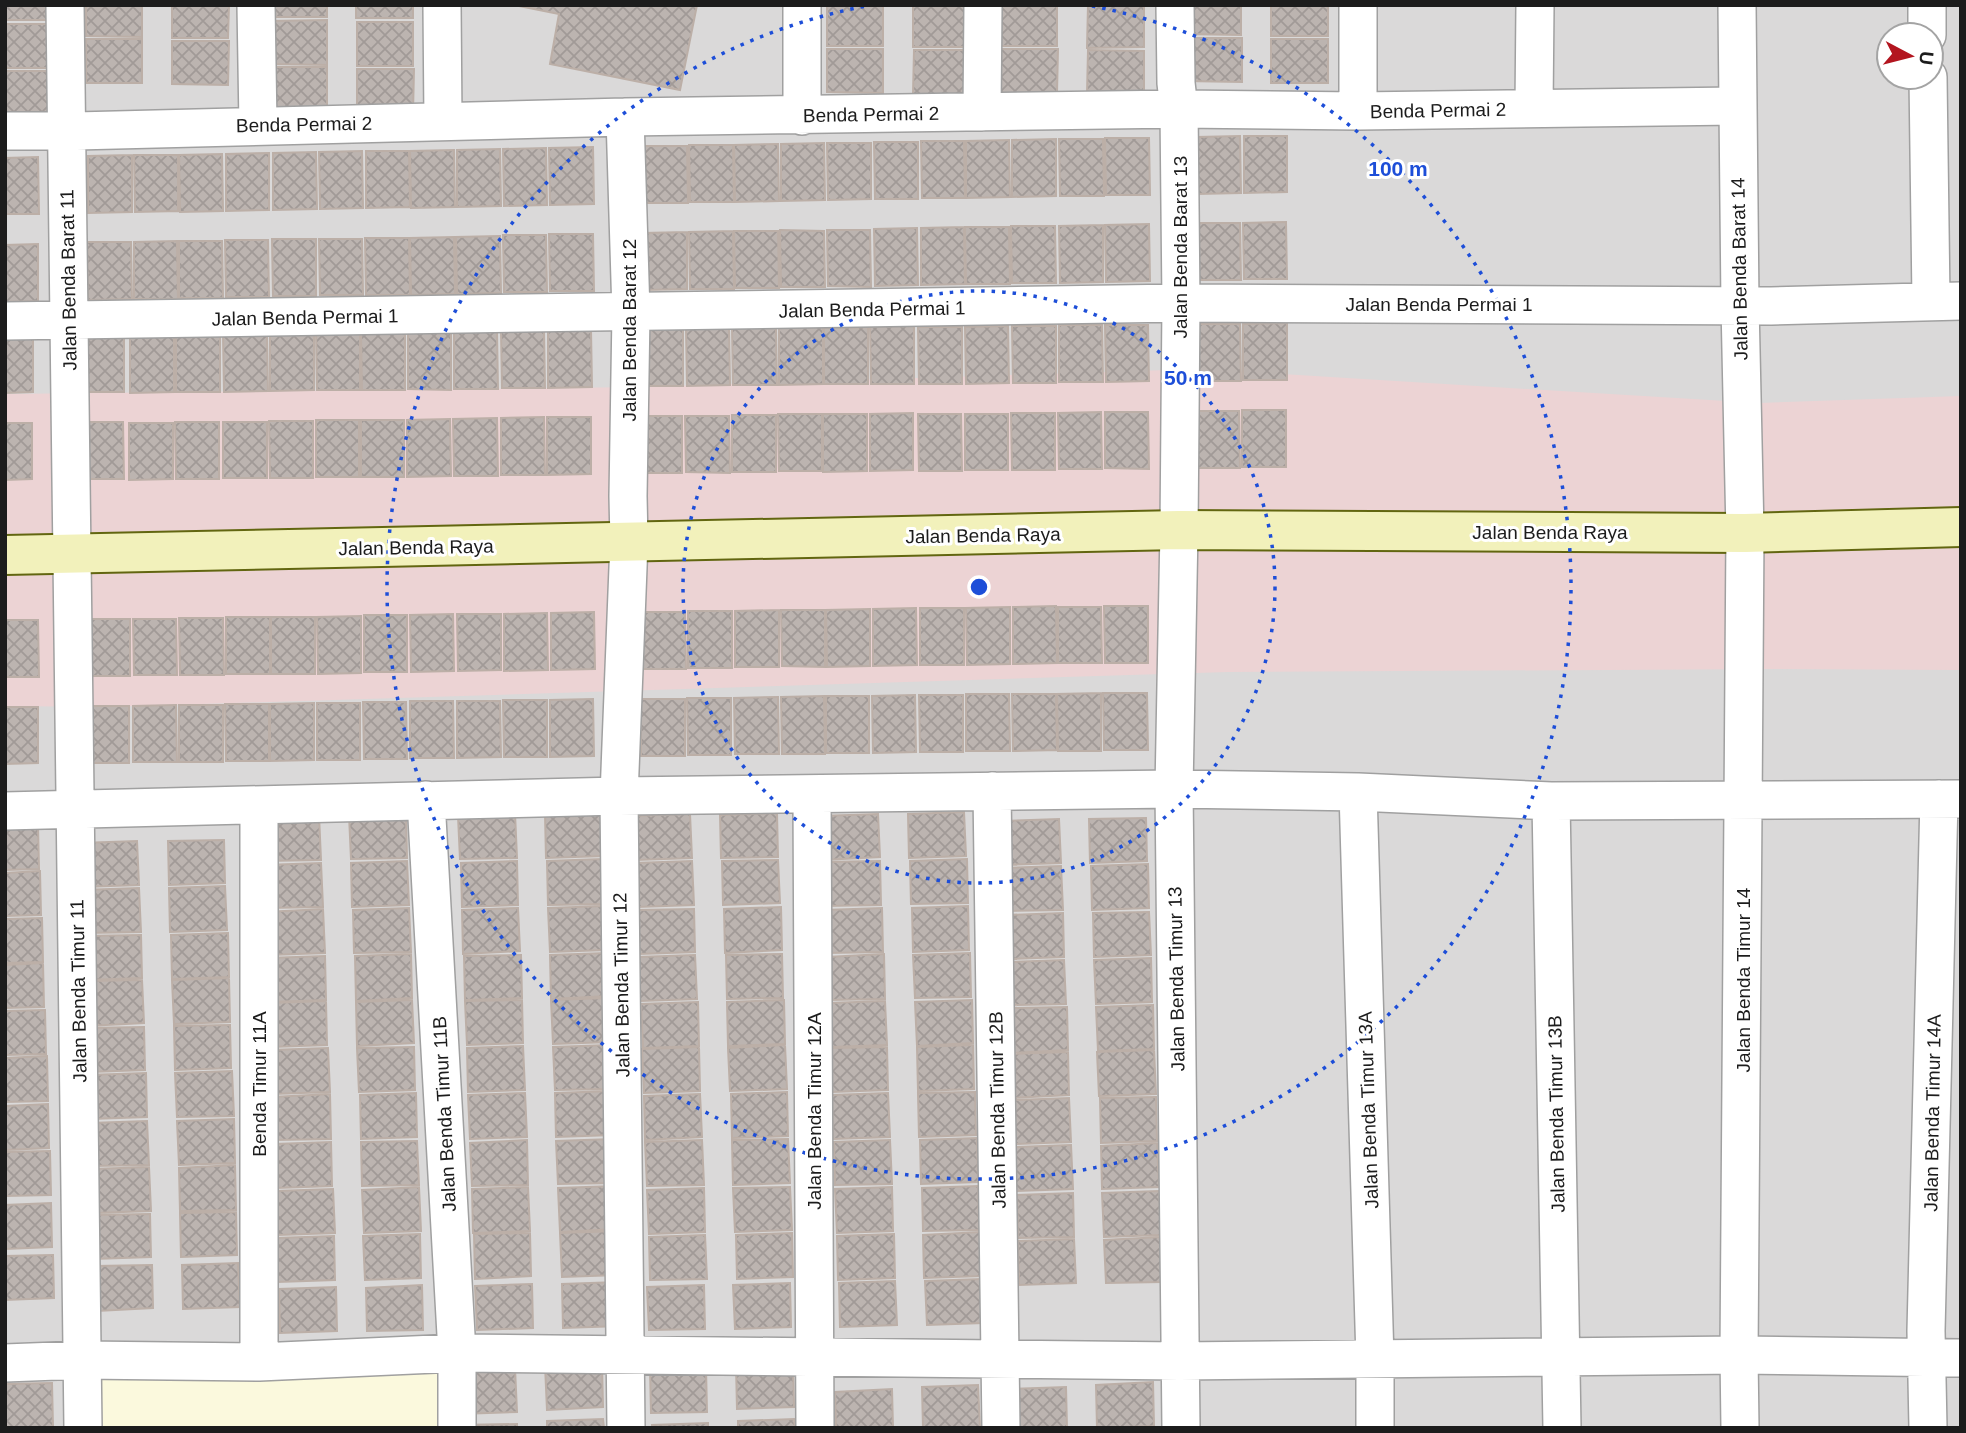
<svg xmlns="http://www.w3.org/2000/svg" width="1966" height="1433" viewBox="0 0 1966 1433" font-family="Helvetica,sans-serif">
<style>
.residential{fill:#dad9d9;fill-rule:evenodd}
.commercial{fill:#ecd3d4}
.education{fill:#fbf9dd}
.building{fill:url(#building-cross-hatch);stroke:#bcafa7;stroke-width:2}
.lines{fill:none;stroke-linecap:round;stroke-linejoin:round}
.street-casing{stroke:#a0a0a0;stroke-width:40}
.secondary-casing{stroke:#626610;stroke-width:42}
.street{stroke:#fff;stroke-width:37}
.secondary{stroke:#f2f1bb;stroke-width:38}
.ring{fill:none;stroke:#1d4ed8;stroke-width:3.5;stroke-dasharray:3.5 7}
.labels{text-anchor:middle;stroke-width:6;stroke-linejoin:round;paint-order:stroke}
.street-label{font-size:19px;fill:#1c1c1c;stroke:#fff}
.centre{fill:#1d4ed8;stroke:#fff;stroke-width:3.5}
.ring-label{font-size:21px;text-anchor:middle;font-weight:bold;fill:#1d4ed8;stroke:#fff;stroke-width:6;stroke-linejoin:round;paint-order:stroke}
</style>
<defs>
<pattern id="building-cross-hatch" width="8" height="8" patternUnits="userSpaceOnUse" patternTransform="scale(1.75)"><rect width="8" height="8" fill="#bcb4b0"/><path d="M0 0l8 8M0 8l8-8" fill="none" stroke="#a19a97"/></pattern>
</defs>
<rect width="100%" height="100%" fill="#ece9e3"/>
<path class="residential" d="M5 5H1961V1428H5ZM1889 35H1931V77H1889Z"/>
<path class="commercial" d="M1198 369 1759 403 1961 396V670L1777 669 1228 672 107 707 5 706V394L642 387Z"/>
<path class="education" d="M442 1367 443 1428H96V1373Z"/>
<path class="building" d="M5 5H56V20H5Z
M86 5H142V37L86 36Z
M172 5H229L228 38H172Z
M270 5H327V17H270Z
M356 5H413V18H356Z
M514 5H697L680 90 550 64 559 14Z
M827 5H883V46H827Z
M913 5H970V47H913Z
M1001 5H1057V46H1001Z
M1088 5H1144V47L1087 48Z
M1185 5H1241V35L1185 34Z
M1271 5H1328V36H1271Z
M327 20V65L270 64V21Z
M357 22H413V66H357Z
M5 24H56V68H5Z
M1185 38H1242V82L1185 81Z
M86 39H142V83H86Z
M1271 39H1328V83H1271Z
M172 41H229L228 85 172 84Z
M827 49H883V93L827 92Z
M1001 49H1058L1057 93H1001Z
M914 50H970V94H913Z
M1088 50 1144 51V94H1087Z
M271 67H327V111H270Z
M357 69H414L413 113 357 112Z
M5 71H56L55 114 5 115Z
M1240 136 1241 193 1197 194V137Z
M1244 136H1287V192L1244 193Z
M1105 138H1149L1150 195H1106Z
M1056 139V196L1012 197V140Z
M1059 139H1103L1104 196H1060Z
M1009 140 1010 197 966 198V141Z
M921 141H964L965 198H922Z
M874 142H918V199H875Z
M824 143 825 200 781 201V144Z
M827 143H871V199L828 200Z
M778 144 779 201 735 202 734 145Z
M689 145H733L734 202H690Z
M643 146H687L688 203H644Z
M593 147 594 204 550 205 549 148Z
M546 148 547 205 504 206 503 149Z
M500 149 501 206 457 207V150Z
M454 150 455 207 411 208 410 151Z
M362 151 363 208 320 209 319 152Z
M366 151H409L410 207 366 208Z
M316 152 317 209 273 210V153Z
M269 153V210L226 211V154Z
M222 154 223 211 180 212 179 155Z
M132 155V212L88 213V156Z
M134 155H178V211L135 212Z
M38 157 39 214H5V158Z
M1286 222 1287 279H1244L1243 223Z
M1196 223H1240L1241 280H1197Z
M1149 224 1150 281 1106 282 1105 225Z
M1103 225V282L1060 283 1059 226Z
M1011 226H1055L1056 283H1012Z
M964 227 965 284 921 285V228Z
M965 227H1009L1010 284H966Z
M917 228 918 285 875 286 874 229Z
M780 230 824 231 825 287H781Z
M827 230H870L871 287 828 286Z
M733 231 734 289H690L689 232Z
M734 231H778L779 288H735Z
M687 232V289L643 290V233Z
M549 234H593L594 291H550Z
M503 235H546L547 292H504Z
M500 236 501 293 457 294 456 237Z
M454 237 455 294 411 295 410 238Z
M365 238H409L410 295H366Z
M272 239H316V296H273Z
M319 239H362L363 295H320Z
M225 240H268L269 297H226Z
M177 241 178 299H134V242Z
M179 241H222L223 298H179Z
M87 242H131L132 299 88 300Z
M38 244V301L5 302V245Z
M1287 323V380H1243V324Z
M1197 324H1240L1241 381H1197Z
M1059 325H1102L1103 382H1059Z
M1105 325H1148L1149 381 1106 382Z
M914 326V384H871L870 327Z
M1008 326 1009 383 966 384 965 327Z
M1012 326H1056V383H1013Z
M823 327V384L779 385V328Z
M868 327V384H824V328Z
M918 327H962V384H919Z
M732 328H776L777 385H733Z
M639 329H683V386H639Z
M686 329H729L730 385 687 386Z
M591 330 592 387 548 388V331Z
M501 331H544L545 388H502Z
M451 332V390L408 389V333Z
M454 332H497L498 389H454Z
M316 333H360V390H317Z
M405 333V390H362L361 334Z
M267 334 268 391 224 392 223 335Z
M270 334H314V390L270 391Z
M33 335V392L5 393V336Z
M80 335H124V392H81Z
M176 335H220V392H176Z
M130 336H174V392L130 393Z
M1242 410H1286V467H1242Z
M1196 411H1239L1240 468H1196Z
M1101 412 1102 469H1059L1058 413Z
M1105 412H1148L1149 469 1105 468Z
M913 413V470L870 471V414Z
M1011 413H1055V470H1012Z
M778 414H822V471H779Z
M823 414H867V471L823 472Z
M918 414H961L962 471H919Z
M965 414H1008V470H965Z
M732 415H776V472H732Z
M638 416H682V473H638Z
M685 416H729L730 473 686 472Z
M544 417 545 475H501V418Z
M547 417H591V474L547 475Z
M497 418 498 476H454L453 419Z
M450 419 451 476 407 477V420Z
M316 420H359V477H316Z
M361 420H404V477H361Z
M269 421H313V478H270Z
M80 422H123L124 479H80Z
M175 422H219V479H176Z
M223 422H267V478H223Z
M5 423H32V479L5 480Z
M129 423H173V479L129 480Z
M1056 606 1057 663 1013 664V607Z
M1104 606H1148V663H1105Z
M1010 607V664L967 665 966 608Z
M1058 607H1101L1102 663H1058Z
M916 608 917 665 873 666V609Z
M920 608H964V665H920Z
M870 609V666L827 667 826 610Z
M779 610V667H735V611Z
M781 610H825V667L782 666Z
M688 611H732V668H688Z
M594 612 595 669 551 670V613Z
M642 612H685L686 669H642Z
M547 613 548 670 504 671V614Z
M453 614 454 671 411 672 410 615Z
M457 614H501V670L458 671Z
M364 615H407V672H364Z
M361 616V673L318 674 317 617Z
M226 617H270V674H226Z
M271 617H315V674H271Z
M179 618H223L224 675H180Z
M86 619H130V676H86Z
M133 619H176L177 675H134Z
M5 620H38L39 677H5Z
M1101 693V751H1058L1057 694Z
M1103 693H1147L1148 750H1104Z
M966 694H1009L1010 751H966Z
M1012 694H1056L1057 750 1013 751Z
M915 695 916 752 873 753 872 696Z
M919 695H963V752H920Z
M824 696 825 754H782L781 697Z
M826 696H869V753H826Z
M778 697 779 754H735L734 698Z
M687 698H731V755H688Z
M593 699 594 756 550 757V700Z
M641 699H685V756H641Z
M503 700H547V757H504Z
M410 701H453L454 758H410Z
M457 701H500L501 757 457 758Z
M363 702H406L407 759H364Z
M314 703V760L270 761V704Z
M317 703H360V760H317Z
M225 704H269V761H226Z
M176 705 177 762H133V706Z
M179 705H223V762H179Z
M85 706H129V763H85Z
M5 707H38V763L5 764Z
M601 812 603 856 546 858 545 814Z
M964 812 966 856 909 858 908 814Z
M515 813 517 858 460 859 458 816Z
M777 813 778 857 721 858 720 815Z
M406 814 407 858 351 859 349 815Z
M690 814 692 858 635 860 634 816Z
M878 814 880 857 823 860 821 816Z
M319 815 321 860 264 861 263 817Z
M1146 818 1147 861 1090 863 1089 819Z
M1059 819 1061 863 1004 865 1003 821Z
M38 825 39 869 5 870V826Z
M224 840 225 883 169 885 168 841Z
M137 841 139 885 82 887 81 843Z
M603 859 605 904 548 905 547 861Z
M967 859 968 903 911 904 910 861Z
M778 860 780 903 723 905 722 861Z
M407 861 409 905 352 907 351 863Z
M517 861 518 905 462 907 461 863Z
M692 861 694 905 637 907 635 863Z
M880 861 881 905 825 906 824 862Z
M321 863 323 907 266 908 265 865Z
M1148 864 1149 908 1092 910 1091 866Z
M1061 866 1063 910 1006 911 1005 868Z
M40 871 41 915 5 916V873Z
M225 886 227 930 170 932 169 888Z
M139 888 141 932 84 933 82 890Z
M605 906 606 950 550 952 548 908Z
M968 906 969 950 913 952 912 908Z
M781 907 782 950 725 953 724 909Z
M409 908 411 952 354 953 353 910Z
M518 908 520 951 463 954 462 910Z
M882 908 883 952 827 953 825 910Z
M323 909 325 953 268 955 266 912Z
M694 909 695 952 639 954 638 910Z
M1149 912 1151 955 1094 957 1093 913Z
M1063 913 1064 957 1008 959 1007 915Z
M42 918 43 962 5 963V919Z
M228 933 229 977 172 979 171 935Z
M141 935 142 978 86 980 85 936Z
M607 953 608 996 551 999 550 955Z
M970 953 971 997 915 998 913 955Z
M411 954 412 998 356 1001 355 956Z
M782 954 783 998 727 999 726 955Z
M884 954 885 999 828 1000 827 957Z
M521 955 522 998 465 1000 464 956Z
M695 955 697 999 640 1001 639 957Z
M325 956 326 1000 270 1002 268 958Z
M1151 958 1152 1002 1096 1004 1094 960Z
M1064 960 1066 1004 1009 1005 1008 962Z
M43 963 44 1007 5 1008V965Z
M229 978 230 1022 174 1024 172 980Z
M142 980 144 1023 87 1026 86 981Z
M608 998 610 1042 553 1044 551 1000Z
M412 1000 414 1043 357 1046 356 1002Z
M522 1000 523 1043 467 1045 465 1001Z
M784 1000 785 1044 728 1046 727 1002Z
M972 1000 973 1043 917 1046 915 1002Z
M326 1001 327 1045 271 1047 270 1003Z
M885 1001 887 1045 830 1047 829 1003Z
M698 1002 699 1046 643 1048 641 1004Z
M1153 1005 1154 1049 1098 1051 1096 1007Z
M1067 1007 1068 1050 1012 1053 1010 1008Z
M45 1010 46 1054 5 1055V1011Z
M230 1025 231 1068 175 1070 174 1026Z
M144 1027 145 1070 89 1072 87 1028Z
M610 1045 611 1089 555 1090 553 1047Z
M785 1045 787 1089 730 1091 728 1048Z
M973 1045 974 1089 918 1091 917 1047Z
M523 1046 525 1090 468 1092 467 1048Z
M414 1047 415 1090 359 1092 357 1048Z
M699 1047 700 1091 644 1093 642 1049Z
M887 1047 888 1090 832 1092 830 1048Z
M328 1048 330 1092 272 1094 271 1050Z
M1154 1050 1156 1094 1099 1096 1097 1052Z
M1068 1052 1069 1095 1013 1098 1011 1054Z
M47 1056 48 1101 5 1102V1058Z
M232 1071 234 1116 177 1117 175 1073Z
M146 1073 147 1117 91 1119 89 1075Z
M611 1091 613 1135 556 1137 555 1093Z
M787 1092 788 1136 732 1138 731 1094Z
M975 1092 976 1135 919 1137 918 1093Z
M416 1093 417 1137 361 1139 360 1095Z
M525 1093 527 1137 470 1139 468 1095Z
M888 1093 890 1137 833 1139 832 1095Z
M330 1094 331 1139 275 1140 273 1097Z
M700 1094 702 1137 645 1140 644 1096Z
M1156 1097 1157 1141 1101 1143 1100 1098Z
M1069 1098 1071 1142 1014 1144 1013 1100Z
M48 1104 49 1148 5 1150V1106Z
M234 1119 235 1163 179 1165 177 1121Z
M147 1121 149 1165 92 1166 91 1123Z
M977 1138 978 1182 921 1184 920 1140Z
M613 1139 614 1183 558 1184 556 1141Z
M788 1139 790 1183 733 1185 732 1140Z
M527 1140 528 1185 472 1186 470 1143Z
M702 1140 704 1185 647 1186 645 1142Z
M890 1140 892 1184 835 1185 834 1142Z
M417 1141 419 1185 362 1186 361 1142Z
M331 1142 332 1186 276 1188 275 1144Z
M1157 1143 1159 1187 1102 1189 1101 1146Z
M1071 1145 1073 1189 1016 1191 1014 1147Z
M50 1151 51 1195 5 1196V1152Z
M235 1165 236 1210 180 1211 179 1168Z
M149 1167 151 1211 94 1213 92 1169Z
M615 1186 616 1229 560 1232 558 1188Z
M978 1186 979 1230 923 1231 922 1188Z
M419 1187 421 1231 364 1233 362 1190Z
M528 1187 530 1231 473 1233 472 1189Z
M790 1187 792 1230 735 1232 733 1188Z
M892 1187 893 1231 837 1233 835 1189Z
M704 1188 705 1232 649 1234 647 1190Z
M333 1189 335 1233 278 1235 276 1191Z
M1159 1191 1161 1235 1104 1237 1102 1193Z
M1073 1193 1074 1237 1018 1238 1017 1195Z
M51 1203 52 1247 5 1249V1205Z
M236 1212 237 1255 181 1257 180 1213Z
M150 1214 151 1257 94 1259 93 1215Z
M617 1231 618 1275 562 1277 560 1233Z
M980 1232 981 1276 924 1278 923 1235Z
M530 1233 531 1276 475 1279 474 1234Z
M792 1233 793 1277 737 1279 736 1235Z
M420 1234 421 1278 365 1280 363 1236Z
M894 1234 895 1278 838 1280 837 1236Z
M705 1235 707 1279 650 1280 649 1237Z
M334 1236 335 1280 278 1282 277 1238Z
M1161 1237 1162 1282 1106 1283 1104 1240Z
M1074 1239 1076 1283 1019 1285 1018 1241Z
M53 1255 54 1298 5 1300V1256Z
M238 1263 240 1307 183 1309 182 1265Z
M152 1265 153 1308 97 1311 96 1266Z
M982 1279 983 1323 927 1325 925 1281Z
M895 1281 897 1325 840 1327 839 1283Z
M618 1282 620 1326 563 1328 562 1284Z
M790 1283 791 1327 735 1329 733 1285Z
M532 1284 533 1328 477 1330 475 1286Z
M422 1285 423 1330 367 1331 366 1288Z
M704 1285 705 1329 649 1330 647 1287Z
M336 1287 337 1331 280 1333 279 1289Z
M793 1363 794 1407 737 1409 736 1365Z
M602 1364 603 1407 547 1410 545 1365Z
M515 1368 517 1412 460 1414 458 1370Z
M706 1368 707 1412 651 1413 650 1369Z
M1153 1382 1154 1426 1097 1428 1096 1385Z
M52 1383 53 1427 5 1428V1384Z
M978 1385 980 1428H923L922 1387Z
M1066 1387 1067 1428H1011L1010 1389Z
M892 1389 893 1428H836L835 1392Z
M603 1419 604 1428H547V1421Z
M794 1419 795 1428H738V1421Z
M708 1423V1428H652V1425Z
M517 1424V1428H461V1425Z"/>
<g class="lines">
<g class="street-casing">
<path id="street" d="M65 5 83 1428
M256 5 258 125
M442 5 443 121
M802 5V116
M1175 5 1176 83 1179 109 1181 303 1179 530 1174 789 1181 1428
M1737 5 1740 305 1745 533 1739 1355 1740 1428
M1927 5V35
M1928 77 1931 300
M1534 108 1535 5
M1358 111V5
M982 112 983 5
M625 117 631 313 628 496 629 542 619 796 626 1428
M5 131H76L625 117 1179 109 1358 111 1737 106
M5 321 1181 303 1771 306 1961 301
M992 791 1001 1428
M1358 792 1375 1359V1428
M812 794 815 1428
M426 800 457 1353V1428
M1551 801 1562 1428
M5 811 619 796 1174 789 1358 792 1551 801 1961 799
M259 1362V806
M5 1363 83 1360 259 1362 457 1353 1180 1361 1739 1355 1961 1358
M1928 1428 1926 1331 1939 799"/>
</g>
<g class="secondary-casing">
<path id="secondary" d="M5 555 1179 530 1745 533 1961 527"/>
</g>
<use href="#street" class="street"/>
<use href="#secondary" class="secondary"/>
</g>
<g class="ring">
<circle cx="979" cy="587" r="296"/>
<path d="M1092 6A592 592 0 1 1 866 6"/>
</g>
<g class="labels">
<g class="street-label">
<text transform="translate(1438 110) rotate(-1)" y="7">Benda Permai 2</text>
<text transform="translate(871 114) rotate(-1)" y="7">Benda Permai 2</text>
<text transform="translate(304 124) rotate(-1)" y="7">Benda Permai 2</text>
<text transform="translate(1180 247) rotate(-90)" y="7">Jalan Benda Barat 13</text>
<text transform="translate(1739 269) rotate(-91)" y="7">Jalan Benda Barat 14</text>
<text transform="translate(68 280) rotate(-91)" y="7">Jalan Benda Barat 11</text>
<text x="1439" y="311">Jalan Benda Permai 1</text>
<text transform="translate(872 309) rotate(-1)" y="7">Jalan Benda Permai 1</text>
<text transform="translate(305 317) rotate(-1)" y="7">Jalan Benda Permai 1</text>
<text transform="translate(629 330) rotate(-90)" y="7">Jalan Benda Barat 12</text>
<text x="1550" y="539">Jalan Benda Raya</text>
<text transform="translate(983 535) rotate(-1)" y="7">Jalan Benda Raya</text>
<text transform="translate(416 547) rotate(-1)" y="7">Jalan Benda Raya</text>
<text transform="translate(1176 979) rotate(-91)" y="7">Jalan Benda Timur 13</text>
<text transform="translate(1743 980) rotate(-90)" y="7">Jalan Benda Timur 14</text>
<text transform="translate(621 985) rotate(-91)" y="7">Jalan Benda Timur 12</text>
<text transform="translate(78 991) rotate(-91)" y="7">Jalan Benda Timur 11</text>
<text transform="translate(259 1084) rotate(-90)" y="7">Benda Timur 11A</text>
<text transform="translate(997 1110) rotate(-91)" y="7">Jalan Benda Timur 12B</text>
<text transform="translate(1368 1110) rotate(-92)" y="7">Jalan Benda Timur 13A</text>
<text transform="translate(814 1111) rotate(-90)" y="7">Jalan Benda Timur 12A</text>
<text transform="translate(1932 1113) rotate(-89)" y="7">Jalan Benda Timur 14A</text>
<text transform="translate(444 1114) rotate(-93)" y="7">Jalan Benda Timur 11B</text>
<text transform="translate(1556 1114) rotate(-91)" y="7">Jalan Benda Timur 13B</text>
</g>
</g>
<circle cx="979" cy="587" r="10" class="centre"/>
<g class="ring-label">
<text x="1398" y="176">100 m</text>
<text x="1188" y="385">50 m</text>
</g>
<rect width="1966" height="1433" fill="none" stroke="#1c1c1c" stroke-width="14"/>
<g transform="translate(1910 56) rotate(97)"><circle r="33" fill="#ffffff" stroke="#a4a4a4" stroke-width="2"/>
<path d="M0-5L12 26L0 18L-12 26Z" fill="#b3151f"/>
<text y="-10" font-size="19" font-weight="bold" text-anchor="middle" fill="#1c1c1c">U</text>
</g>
</svg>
